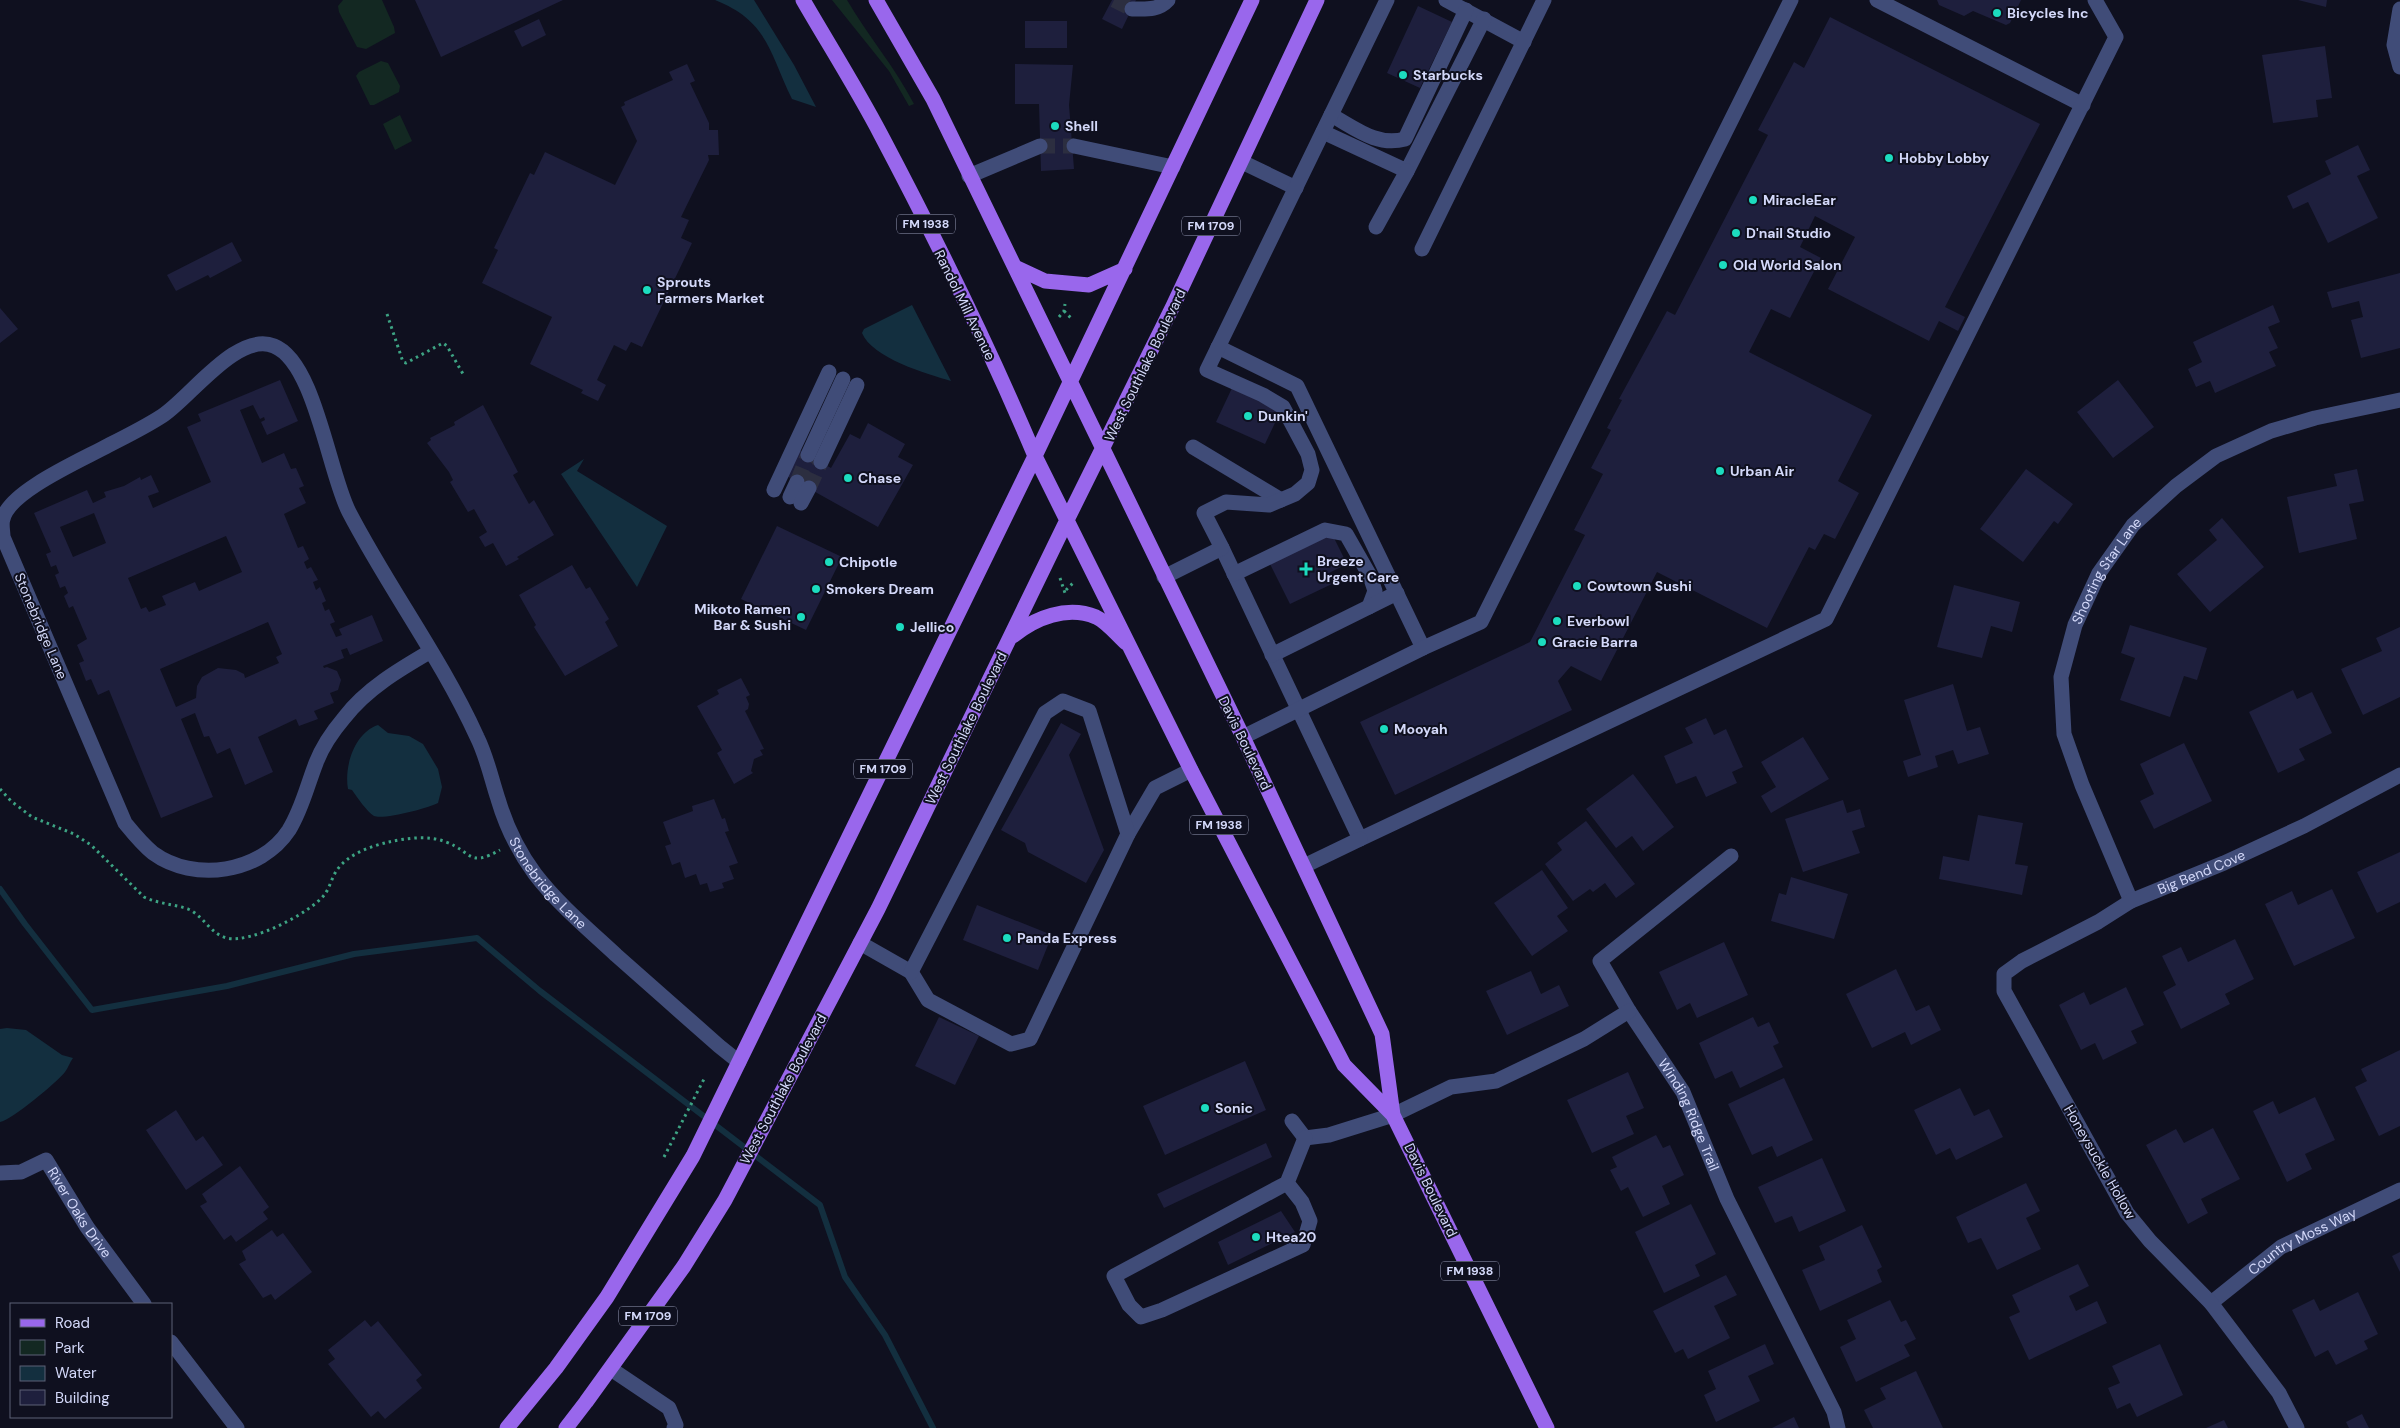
<svg xmlns="http://www.w3.org/2000/svg" width="2400" height="1428" viewBox="0 0 2400 1428" font-family="'DM Sans',sans-serif">
<style>
.green{fill:#132822}
.water{fill:#132f3f}
.lines{fill:none;stroke-linecap:round;stroke-linejoin:round}
.stream{stroke:#132f3f;stroke-width:6}
.building{fill:#1e1f3d;fill-rule:evenodd}
.minor-tunnel{stroke:#2c2e40;stroke-width:15;stroke-dasharray:15 8;stroke-linecap:butt}
.path{stroke:#3da383;stroke-width:3;stroke-dasharray:2.5 4;stroke-linecap:butt}
.minor{stroke:#404c78;stroke-width:15}
.major{stroke:#9967ec;stroke-width:15}
.poi-dot{fill:#1cdcbf;stroke:#0f101f;stroke-width:2}
.labels{text-anchor:middle;stroke-width:4;stroke-linejoin:round;paint-order:stroke}
.shield{fill:#0f101f;stroke:#989cb8;stroke-width:1}
.shield-label{font-size:12px;font-weight:bold;fill:#d3d8f9}
.poi-label{font-size:14px;font-weight:bold;fill:#d3d8f9;stroke:#0f101f;text-anchor:start}
.street-label{font-size:14px;fill:#d3d8f9;stroke:#0f101f}
</style>
<rect width="100%" height="100%" fill="#0f101f"/>
<path class="green" d="M343 0H382L394 27 395 33 366 49 357 47 339 12 338 6Z
M832 0H847C868 36 895 67 914 104L909 106 889 71Z
M381 61 388 63 400 86 399 92 374 105H370L356 76 359 72Z
M400 115 412 141 395 150 383 124Z"/>
<path class="water" d="M715 0H754L794 65 816 107 792 99C769 52 768 21 715 0Z
M912 305 951 381C927 374 872 358 862 333L864 329Z
M584 459 577 471 667 526 637 587 561 474Z
M378 725 388 733 409 736 423 744 438 769 442 787 438 803C429 808 383 820 374 816 367 812 357 797 352 790L348 789C344 767 354 733 378 725Z
M7 1028 26 1030 62 1055 73 1058C70 1062 68 1068 65 1072 57 1082 12 1120 0 1122V1029Z"/>
<g class="lines">
<path class="stream" d="M0 889 25 924 92 1010 227 986 354 954 477 938 540 991 820 1205 845 1277 885 1335 933 1428"/>
</g>
<path class="building" d="M415 0H563L441 57Z
M1112 0H1136L1122 29 1102 19Z
M1937 0H2021L2010 23 2006 25 1973 11 1964 16 1939 5Z
M2298 0H2327L2326 7Z
M1418 6 1452 22 1420 88 1387 73Z
M1830 17 2040 124 1945 307 1965 317 1958 331 1939 321 1929 341 1828 289 1855 237 1815 216 1800 247 1821 258 1790 318 1771 309 1749 352 1872 415 1838 481 1859 493 1835 539 1824 534 1815 550 1809 547 1767 628 1657 572 1601 681 1571 666 1558 681 1572 710 1395 795 1360 722 1530 642 1585 535 1574 530 1603 474 1591 468 1611 430 1607 428 1622 400 1619 399 1667 311 1675 315 1768 135 1758 130 1794 62 1804 68Z
M539 19 546 35 522 47 514 31Z
M1025 21H1067V48H1025Z
M2325 46 2332 98 2316 100 2318 117 2273 123 2262 55Z
M687 64 695 81 690 83 709 123V130H718L719 155H708L709 160 681 217 689 220 681 238 692 243 642 347 631 342 626 351 614 345 597 380 606 385 598 401 581 393 583 390 530 364 552 317 482 283 498 250 494 248 530 173 534 175 545 152 615 185 637 141 621 107 625 105 624 102 673 80 669 72Z
M1015 64 1073 65 1069 105 1074 169 1041 171 1039 104H1015Z
M2358 145 2370 170 2357 176 2378 218 2328 243 2308 202 2293 209 2287 196 2331 174 2325 161Z
M232 242 242 261 210 278 208 275 176 291 167 275Z
M2400 273V348L2361 358 2351 320 2363 317 2359 301 2332 308 2327 292Z
M2273 305 2280 322 2268 327 2278 348 2269 352 2276 366 2215 393 2210 381 2196 387 2188 369 2202 362 2193 342Z
M0 308 18 329 0 343Z
M280 380 298 421 267 435 261 422 265 420 264 417 260 419 253 405 240 410 262 463 284 453 291 469 296 468 304 486 299 488 306 503 284 514 298 548 303 546 309 559 304 562 307 569 311 567 318 580 313 582 316 590 320 587 326 601 322 603 325 611 329 609 335 622 330 624 336 637 342 635 339 629 372 615 383 641 350 655 347 648 341 650 344 658 323 666 324 668 327 667 337 671 341 680 338 690 330 693 334 703 314 711 318 719 299 726 296 719 258 737 273 772 245 785 230 748 217 754 209 736 204 737 195 713 181 719 213 797 161 818 109 690 98 695 91 679 86 681 79 663 84 661 77 645 87 639 73 606 69 608 64 596 68 593 65 586 60 588 55 575 59 573 56 565 51 567 46 554 51 552 34 513 87 490 93 503 106 497 104 492 124 486 140 477 141 480 151 475 159 492 148 496 153 508 211 482 187 427 201 421 198 414ZM94 513 106 543 73 557 60 527ZM226 536 242 572 199 591 195 582 162 596 166 605 149 612 146 607 141 609 128 578ZM268 622 282 654 276 657 279 663 245 678 244 674 236 670 218 668 202 677 197 686 196 698 176 707 160 669Z
M2118 380 2154 427 2113 458 2077 412Z
M1232 388 1281 410 1265 444 1216 422Z
M483 405 518 472 513 475 529 504 534 500 554 535 517 557 519 559 506 566 493 543 485 547 479 537 487 532 474 509 468 512 450 482 453 480 449 472 427 443 431 440 430 438 455 425 454 422Z
M868 423 905 444 898 457 913 465 878 527 783 474 797 449 831 468 850 434 860 439Z
M2026 469 2073 504 2058 524 2054 521 2023 562 1980 529Z
M2357 469 2364 501 2349 504 2357 539 2299 553 2287 497 2337 486 2334 474Z
M2222 518 2264 567 2210 612 2177 574 2217 540 2209 530Z
M777 526 842 557 806 630 741 599Z
M1332 534 1347 564 1329 573 1334 583 1290 604 1270 564Z
M572 565 586 589 590 587 609 619 605 622 618 646 565 676 534 627 536 625 519 595Z
M1954 585 2020 602 2012 632 1991 626 1982 658 1937 647Z
M2130 625 2207 648 2197 680 2184 676 2170 717 2120 700 2135 658 2121 653Z
M2400 627V697L2363 715 2341 669 2382 651 2376 638Z
M741 678 750 695 746 697 749 704 748 709 745 711 764 749 760 750 763 755 754 759 751 771 753 773 734 784 717 753 722 750 697 706 719 694 717 690Z
M1953 684 1967 731 1980 727 1989 754 1958 764 1953 750 1935 756 1938 767 1908 777 1903 761 1921 755 1904 700Z
M2293 690 2297 699 2312 692 2332 733 2299 749 2305 760 2278 773 2249 712Z
M1706 718 1714 735 1726 729 1743 767 1732 772 1737 783 1706 797 1696 776 1676 784 1664 756 1693 743 1685 728Z
M1061 723 1081 734 1069 755 1104 850 1086 883 1028 852 1025 843 1001 830Z
M1803 737 1829 779 1771 813 1761 796 1776 787 1761 762Z
M2184 743 2212 801 2154 829 2140 801 2154 794 2140 764Z
M1633 774 1674 827 1643 851 1632 836 1616 848 1586 809Z
M714 799 722 819 725 818 729 831 725 832 738 863 729 866 734 879 722 883 724 888 710 892 707 883 700 885 696 874 685 878 680 862 672 865 665 846 671 844 663 822 693 811 692 806Z
M1843 800 1847 813 1860 809 1865 827 1852 831 1860 853 1803 872 1785 819Z
M1978 815 2023 823 2015 864 2028 866 2022 895 1939 879 1943 856 1969 861Z
M1586 821 1635 884 1616 898 1605 883 1593 892 1590 889 1573 901 1545 864 1562 850 1557 843Z
M2400 852V902L2377 913 2357 872Z
M1542 870 1568 908 1557 916 1568 931 1532 956 1494 903Z
M1791 877 1848 894 1834 939 1771 921 1779 893 1786 895Z
M2332 889 2355 938 2294 966 2265 904 2292 891 2298 905Z
M977 905 1052 935 1038 970 963 940Z
M2235 939 2254 979 2225 994 2230 1004 2181 1029 2163 992 2176 985 2162 956 2181 947 2188 962Z
M1724 942 1748 995 1697 1018 1690 1003 1677 1010 1659 972Z
M1896 969 1916 1011 1929 1005 1941 1030 1911 1045 1905 1032 1872 1048 1846 994Z
M1531 971 1541 994 1559 985 1569 1006 1507 1035 1486 991Z
M2126 987 2144 1025 2131 1031 2137 1043 2103 1060 2095 1043 2081 1050 2059 1005 2084 992 2090 1005Z
M939 1017 979 1036 955 1085 915 1066Z
M1753 1017 1758 1027 1769 1022 1779 1043 1773 1046 1783 1067 1740 1088 1732 1071 1715 1079 1699 1043Z
M2400 1050V1126L2379 1136 2355 1087 2367 1081 2361 1069Z
M1245 1061 1266 1110 1165 1155 1143 1106Z
M1628 1072 1644 1108 1626 1116 1634 1134 1592 1153 1567 1100Z
M1784 1078 1813 1140 1777 1157 1772 1146 1752 1155 1728 1104Z
M1960 1088 1974 1116 1989 1109 2003 1137 1956 1160 1950 1148 1936 1155 1914 1110Z
M2315 1097 2335 1140 2305 1154 2312 1169 2287 1182 2253 1111 2273 1101 2279 1114Z
M176 1110 196 1141 203 1136 223 1165 186 1190 146 1130Z
M2213 1128 2240 1179 2201 1199 2208 1213 2188 1224 2146 1145 2176 1129 2184 1143Z
M1656 1135 1663 1148 1670 1145 1684 1175 1662 1186 1670 1204 1643 1217 1628 1187 1621 1191 1610 1170 1617 1167 1612 1157Z
M1266 1143 1272 1157 1164 1208 1157 1194Z
M1822 1158 1846 1211 1799 1232 1792 1216 1775 1223 1758 1187Z
M240 1166 269 1207 263 1212 268 1219 236 1242 231 1235 224 1240 200 1206 207 1202 202 1194Z
M2026 1183 2040 1211 2026 1218 2041 1249 1997 1270 1981 1238 1968 1243 1956 1217Z
M1691 1204 1716 1254 1695 1265 1700 1276 1664 1293 1635 1232Z
M1281 1211 1295 1232 1228 1265 1218 1242Z
M1862 1225 1882 1267 1877 1270 1882 1282 1820 1311 1802 1270 1825 1260 1819 1246Z
M272 1230 277 1237 283 1233 312 1272 275 1300 271 1294 263 1298 239 1264 246 1260 242 1251Z
M2400 1252V1272L2392 1256Z
M2078 1264 2089 1286 2069 1296 2076 1311 2097 1301 2107 1323 2029 1360 2009 1317 2020 1312 2012 1295Z
M1726 1275 1737 1295 1714 1306 1730 1338 1688 1359 1683 1349 1675 1353 1653 1311Z
M2358 1292 2378 1334 2364 1341 2368 1349 2336 1365 2328 1350 2315 1357 2292 1310 2314 1299 2320 1311Z
M1890 1300 1901 1322 1906 1320 1916 1339 1904 1345 1910 1356 1856 1382 1840 1347 1856 1339 1847 1320Z
M365 1320 371 1327 378 1321 422 1375 416 1380 422 1388 385 1419 378 1411 371 1417 328 1364 335 1359 328 1350Z
M1765 1344 1774 1364 1748 1376 1760 1401 1716 1422 1704 1395 1716 1389 1708 1371Z
M2160 1344 2183 1395 2137 1417 2130 1403 2117 1409 2108 1388 2120 1383 2112 1366Z
M1916 1371 1943 1428H1873L1864 1410 1886 1399 1880 1388Z
M2362 1414 2369 1428H2349L2346 1422Z
M1794 1417 1799 1428H1772Z
M2224 1420 2228 1428H2206Z"/>
<g class="lines">
<path class="minor-tunnel" d="M1114 0 1132 9
M1040 146H1074
M797 482 808 455
M809 488 821 462"/>
<path class="path" d="M1064 311 1072 319
M387 314 403 362 406 363 443 343 447 346 463 374
M1059 317 1064 311 1065 304
M1060 578 1066 596
M1066 590 1073 583
M0 789 11 801 32 817 74 834 91 845 144 897C159 904 174 904 188 909 204 916 210 934 227 938 250 944 311 913 325 894 330 887 332 877 337 870 348 854 371 846 389 842 407 838 429 835 446 842 473 852 468 868 500 850
M664 1157 704 1079"/>
<g class="minor">
<path d="M1446 0 1524 42"/>
<path d="M1877 0 2083 105"/>
<path d="M1132 9C1145 9 1158 11 1168 0"/>
<path d="M2400 9 2394 45 2400 67"/>
<path d="M1331 115C1355 128 1377 147 1405 139L1466 10"/>
<path d="M1323 132 1407 171 1484 19"/>
<path d="M1074 146 1173 167"/>
<path d="M1242 162 1296 188"/>
<path d="M969 176 1040 146"/>
<path d="M1376 227 1407 171"/>
<path d="M1422 249 1544 0"/>
<path d="M1218 347 1297 386 1423 648"/>
<path d="M1193 447 1281 500"/>
<path d="M808 455 843 379"/>
<path d="M821 462 857 385"/>
<path d="M774 490 829 372"/>
<path d="M790 497 797 482"/>
<path d="M801 503 809 488"/>
<path d="M1222 548 1360 839 1826 619 2116 37 2095 0"/>
<path d="M1234 574 1325 530 1346 534 1370 576 1375 591 1369 607"/>
<path d="M1164 577 1222 548 1204 513 1226 502 1269 505 1295 494 1308 483 1312 470 1308 454 1283 407 1263 395 1207 370 1387 0"/>
<path id="s1" d="M431 651C400 669 366 689 344 718 333 731 322 747 316 763 307 786 302 809 289 830 261 873 194 883 153 853 142 844 134 834 125 823L3 537C3 531 1 524 3 519 9 491 84 459 109 445 127 436 145 427 162 416 190 398 237 331 274 346 315 362 329 474 349 512 389 589 441 658 477 737 487 757 491 778 498 799 506 826 518 851 535 874 558 904 588 929 616 955 650 985 685 1016 719 1046L739 1062"/>
<path d="M1272 655 1397 593"/>
<path d="M1243 737 1423 648 1481 622 1791 0"/>
<path id="s2" d="M1731 856 1600 961 1629 1011 1683 1092 1727 1199 1834 1412 1838 1428"/>
<path d="M1304 866 1360 839"/>
<path id="s3" d="M2131 901 2082 785 2064 734 2061 677 2075 625 2099 573 2133 525 2176 486 2216 456 2271 431 2315 418 2400 400"/>
<path d="M860 943 911 972 928 1000 1011 1044 1030 1039 1128 834 1155 788 1191 770"/>
<path d="M911 972 1045 713 1063 701 1089 711 1128 834"/>
<path d="M1292 1121 1305 1138 1329 1135 1393 1115 1451 1087 1496 1081 1584 1039 1629 1011"/>
<path id="s4" d="M0 1173 21 1172 46 1160 87 1227 144 1304"/>
<path d="M1287 1183 1302 1202 1310 1221 1303 1245 1162 1310 1141 1317 1129 1305 1114 1276 1287 1183 1305 1138"/>
<path id="s5" d="M2211 1303 2281 1247 2400 1190"/>
<path d="M171 1342 237 1428"/>
<path d="M611 1369 669 1408 676 1425 674 1428"/>
<path id="s6" d="M2297 1428 2279 1393 2211 1303 2150 1241 2127 1213 2004 991V974L2022 961 2098 922 2131 901 2224 863 2304 826 2400 775"/>
</g>
<path class="major" d="M803 0C829 45 857 89 881 135 936 239 989 347 1035 456L1191 770 1344 1065 1393 1115
M876 0 933 99 1243 737 1382 1034 1393 1115 1547 1428
M1015 267 1045 281 1089 285 1125 269
M1013 636C1035 618 1067 605 1096 617 1107 622 1117 635 1126 643
M507 1428 556 1368 607 1297 693 1156 1035 456 1252 0
M566 1428 586 1402 684 1266 725 1200 878 909 1067 520 1173 306 1317 0"/>
</g>
<g class="poi-dot">
<circle cx="1997" cy="13" r="5"/>
<circle cx="1403" cy="75" r="5"/>
<circle cx="1055" cy="126" r="5"/>
<circle cx="1889" cy="158" r="5"/>
<circle cx="1753" cy="200" r="5"/>
<circle cx="1736" cy="233" r="5"/>
<circle cx="1723" cy="265" r="5"/>
<circle cx="647" cy="290" r="5"/>
<circle cx="1248" cy="416" r="5"/>
<circle cx="1720" cy="471" r="5"/>
<circle cx="848" cy="478" r="5"/>
<circle cx="829" cy="562" r="5"/>
<path d="M1303.5 561.5h5v5h5v5h-5v5h-5v-5h-5v-5h5z"/>
<circle cx="1577" cy="586" r="5"/>
<circle cx="816" cy="589" r="5"/>
<circle cx="801" cy="617" r="5"/>
<circle cx="1557" cy="621" r="5"/>
<circle cx="900" cy="627" r="5"/>
<circle cx="1542" cy="642" r="5"/>
<circle cx="1384" cy="729" r="5"/>
<circle cx="1007" cy="938" r="5"/>
<circle cx="1205" cy="1108" r="5"/>
<circle cx="1256" cy="1237" r="5"/>
</g>
<g class="labels">
<g class="shield">
<rect x="897" y="214.5" width="58" height="19" rx="4"/>
<rect x="1182" y="216.5" width="58" height="19" rx="4"/>
<rect x="854" y="759.5" width="58" height="19" rx="4"/>
<rect x="1190" y="815.5" width="58" height="19" rx="4"/>
<rect x="1441" y="1261.5" width="58" height="19" rx="4"/>
<rect x="619" y="1306.5" width="58" height="19" rx="4"/>
</g>
<g class="shield-label">
<text x="926" y="228">FM 1938</text>
<text x="1211" y="230">FM 1709</text>
<text x="883" y="773">FM 1709</text>
<text x="1219" y="829">FM 1938</text>
<text x="1470" y="1275">FM 1938</text>
<text x="648" y="1320">FM 1709</text>
</g>
<g class="poi-label">
<text x="2007" y="18">Bicycles Inc</text>
<text x="1413" y="80">Starbucks</text>
<text x="1065" y="131">Shell</text>
<text x="1899" y="163">Hobby Lobby</text>
<text x="1763" y="205">MiracleEar</text>
<text x="1746" y="238">D'nail Studio</text>
<text x="1733" y="270">Old World Salon</text>
<text x="657" y="287">Sprouts<tspan x="657" dy="16">Farmers Market</tspan></text>
<text x="1258" y="421">Dunkin'</text>
<text x="1730" y="476">Urban Air</text>
<text x="858" y="483">Chase</text>
<text x="1317" y="566">Breeze<tspan x="1317" dy="16">Urgent Care</tspan></text>
<text x="839" y="567">Chipotle</text>
<text x="1587" y="591">Cowtown Sushi</text>
<text x="826" y="594">Smokers Dream</text>
<text x="791" y="614" text-anchor="end">Mikoto Ramen<tspan x="791" dy="16">Bar &amp; Sushi</tspan></text>
<text x="1567" y="626">Everbowl</text>
<text x="910" y="632">Jellico</text>
<text x="1552" y="647">Gracie Barra</text>
<text x="1394" y="734">Mooyah</text>
<text x="1017" y="943">Panda Express</text>
<text x="1215" y="1113">Sonic</text>
<text x="1266" y="1242">Htea20</text>
</g>
<g class="street-label">
<text transform="translate(965 305) rotate(64)" y="5">Randol Mill Avenue</text>
<text transform="translate(1145 365) rotate(-64)" y="5">West Southlake Boulevard</text>
<text dy="5" stroke="none"><textPath href="#s3" startOffset="354">Shooting Star Lane</textPath></text>
<text transform="translate(41 626) rotate(67)" y="5">Stonebridge Lane</text>
<text transform="translate(966 728) rotate(-64)" y="5">West Southlake Boulevard</text>
<text transform="translate(1245 743) rotate(64)" y="5">Davis Boulevard</text>
<text dy="5" stroke="none"><textPath href="#s6" startOffset="769">Big Bend Cove</textPath></text>
<text dy="5" stroke="none"><textPath href="#s1" startOffset="1698">Stonebridge Lane</textPath></text>
<text transform="translate(783 1089) rotate(-62)" y="5">West Southlake Boulevard</text>
<text dy="5" stroke="none"><textPath href="#s2" startOffset="346">Winding Ridge Trail</textPath></text>
<text transform="translate(2100 1162) rotate(60)" y="5">Honeysuckle Hollow</text>
<text transform="translate(1431 1190) rotate(64)" y="5">Davis Boulevard</text>
<text dy="5" stroke="none"><textPath href="#s4" startOffset="111">River Oaks Drive</textPath></text>
<text dy="5" stroke="none"><textPath href="#s5" startOffset="111">Country Moss Way</textPath></text>
</g>
</g>
<rect x="10" y="1303" width="162" height="115" fill="#0f101f" stroke="#5d6076"/>
<rect x="20" y="1319" width="25" height="8" fill="#9967ec" stroke="#5d6076"/>
<text x="55" y="1328" font-size="15" fill="#d3d8f9">Road</text>
<rect x="20" y="1340" width="25" height="15" fill="#132822" stroke="#5d6076"/>
<text x="55" y="1353" font-size="15" fill="#d3d8f9">Park</text>
<rect x="20" y="1366" width="25" height="15" fill="#132f3f" stroke="#5d6076"/>
<text x="55" y="1378" font-size="15" fill="#d3d8f9">Water</text>
<rect x="20" y="1390" width="25" height="15" fill="#1e1f3d" stroke="#5d6076"/>
<text x="55" y="1403" font-size="15" fill="#d3d8f9">Building</text>
</svg>
